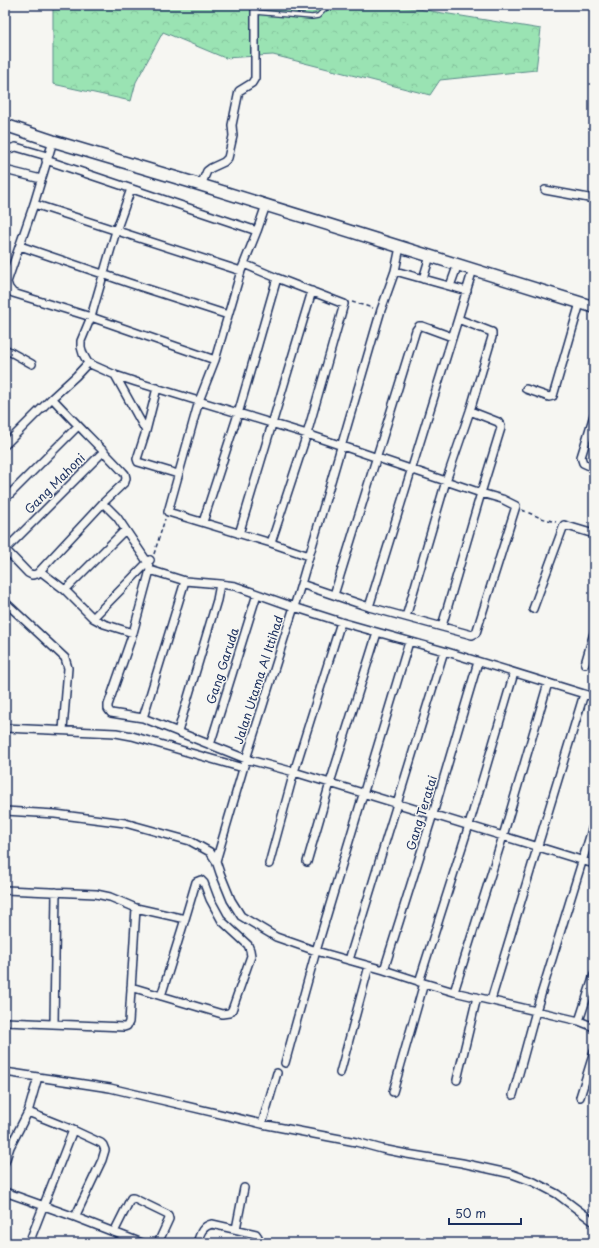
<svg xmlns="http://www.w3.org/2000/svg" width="599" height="1248" viewBox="0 0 599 1248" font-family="'Playpen Sans',sans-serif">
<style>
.forest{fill:url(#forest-crowns);stroke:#5a8988}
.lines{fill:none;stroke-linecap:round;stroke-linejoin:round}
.lane-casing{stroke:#1b2f5e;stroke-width:6}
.street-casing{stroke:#1b2f5e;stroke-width:10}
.secondary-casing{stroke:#1b2f5e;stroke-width:14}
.path{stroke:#1b2f5e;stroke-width:1.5;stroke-dasharray:4 3;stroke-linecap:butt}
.lane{stroke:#f6f6f2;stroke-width:3.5}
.street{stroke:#f6f6f2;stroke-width:7}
.secondary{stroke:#f6f6f2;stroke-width:11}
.labels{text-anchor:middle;stroke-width:3;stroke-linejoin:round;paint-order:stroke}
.street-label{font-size:12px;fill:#1b2f5e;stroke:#f6f6f2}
</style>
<defs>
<pattern id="forest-crowns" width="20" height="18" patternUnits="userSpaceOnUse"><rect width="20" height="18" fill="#9ae3b3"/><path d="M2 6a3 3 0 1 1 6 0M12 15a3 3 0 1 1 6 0" fill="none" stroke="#84c39c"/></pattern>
</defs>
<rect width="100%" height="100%" fill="#f6f6f2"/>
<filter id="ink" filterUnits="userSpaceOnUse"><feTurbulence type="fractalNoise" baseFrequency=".025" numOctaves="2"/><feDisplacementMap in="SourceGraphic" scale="8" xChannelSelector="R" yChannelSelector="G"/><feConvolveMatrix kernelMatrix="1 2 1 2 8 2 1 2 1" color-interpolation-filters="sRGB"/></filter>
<g filter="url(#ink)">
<path class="forest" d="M53 5H394L541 29 536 70 440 80 430 95 273 55 225 58 163 32 136 82 131 101 53 84Z"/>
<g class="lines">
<g class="lane-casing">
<path id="lane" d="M255 12 312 17 318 16 327 7"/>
</g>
<g class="street-casing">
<path id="street" d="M53 141 34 204 7 282 9 288 13 293 91 317 81 341V347L83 354 88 363 115 375 136 382 307 434 481 493 501 428V426L498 422 470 411
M5 150 16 147 47 156
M46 160 257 231 241 271 215 360 199 401 168 512 271 543 309 556
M5 170 41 179
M201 185 207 171 211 168 224 162 228 158 233 136 232 125 239 91 252 83 255 78V5
M131 189 116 231 91 317 215 360
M545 190 594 199
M34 204 241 271
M257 231 266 205
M20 246 129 283 228 315
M395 271 467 291
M423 279 430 256
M450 286 458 264
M5 349 32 364
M115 375 146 431 157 388
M526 389 549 397 553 396 580 303
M52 398 76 376 88 363
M594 415 581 457 583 463 594 468
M146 431 137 459 138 462 178 474
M5 445 52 398C76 424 101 448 125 474L126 478 125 482 103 503
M5 499 78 426
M203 522 238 414 277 278 244 264
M239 534 312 291
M271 543 307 434 344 304 277 278
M5 549 28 573 32 575 37 574 103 503 117 517 148 563 150 570 185 581 220 584
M5 550 104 451
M150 570 133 633 108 705V709L111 713 143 718 246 759 294 772 594 864
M40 571 65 590 93 618 104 624 133 633
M301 584 369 607 472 635 476 633 516 506 502 499 481 493 442 626
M65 590 125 530
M334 595 416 330 419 326H422L452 337
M5 602 65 658 68 668 63 730
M369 607 458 319
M533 609 564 525 594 534
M406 617 446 481 470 411 492 337V332L489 331 458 319 473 269
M93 618 150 560
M585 664 594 633
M143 718 185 581
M5 728 116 733 132 736 243 768
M178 731 217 600 220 584 235 586 294 607 341 622 444 651 594 697
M210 745 257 594
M5 811 55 814 125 823 190 841 210 852 216 861 220 873 231 900 241 916 276 937 316 951 384 970 424 983 454 992 579 1021 594 1027
M216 861 246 759 299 591 381 310 395 271 400 247
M307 862 330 783 377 633
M269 864 294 772 341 622
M5 890 96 894 110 897 122 902 136 908 185 919 161 996
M349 960 444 651
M384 970 433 814 478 662
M419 982 469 825 514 673
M131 987 222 1014 229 1013 232 1010 251 956 250 950 248 945 222 921 210 899 204 883 201 880 196 882 185 919
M454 992 503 836 548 683
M491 1000 584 694
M579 1021 594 975
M5 1022 124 1027 127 1026 129 1022 136 908
M54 1024 56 892
M285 1063 316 951 409 642
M5 1072 110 1088 262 1124 356 1142 382 1149 407 1154 462 1163 512 1174 534 1182 557 1194 594 1222
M340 1073 369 966
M457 1080 477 997
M393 1092 424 983
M513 1095 536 1011 594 823
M580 1097 594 1052
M28 1112 73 1130 101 1143 103 1145 105 1150 102 1160 75 1217
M262 1124 277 1073
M5 1162 10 1147 28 1112 38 1077
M5 1192 75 1217 142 1243
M236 1229 244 1188
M114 1232 131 1198H133L168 1215 169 1219 158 1243
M29 1243 73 1130
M197 1243C200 1234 202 1226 212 1224L256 1234 258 1237 260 1243"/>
</g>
<g class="secondary-casing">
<path id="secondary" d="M5 125 53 141 201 185 594 307"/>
</g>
<path class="path" d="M352 302 373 308
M522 510 541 518 556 522
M154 554 165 519"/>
<use href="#lane" class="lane"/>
<use href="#street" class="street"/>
<use href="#secondary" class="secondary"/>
</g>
</g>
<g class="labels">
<g class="street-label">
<text transform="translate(55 484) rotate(-45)" y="4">Gang Mahoni</text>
<text transform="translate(223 666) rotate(-72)" y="4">Gang Garuda</text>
<text transform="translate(259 680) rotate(-72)" y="4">Jalan Utama Al Ittihad</text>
<text transform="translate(422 813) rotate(-73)" y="4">Gang Teratai</text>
</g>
</g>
<rect width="599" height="1248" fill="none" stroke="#f6f6f2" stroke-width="20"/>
<rect x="10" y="10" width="579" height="1228" fill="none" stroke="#1b2f5e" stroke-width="1.5" filter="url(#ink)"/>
<path d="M449 1218v6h72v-6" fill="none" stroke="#1b2f5e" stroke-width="2"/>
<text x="455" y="1218" font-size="12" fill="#1b2f5e" stroke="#f6f6f2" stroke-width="3" paint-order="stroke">50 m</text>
</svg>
